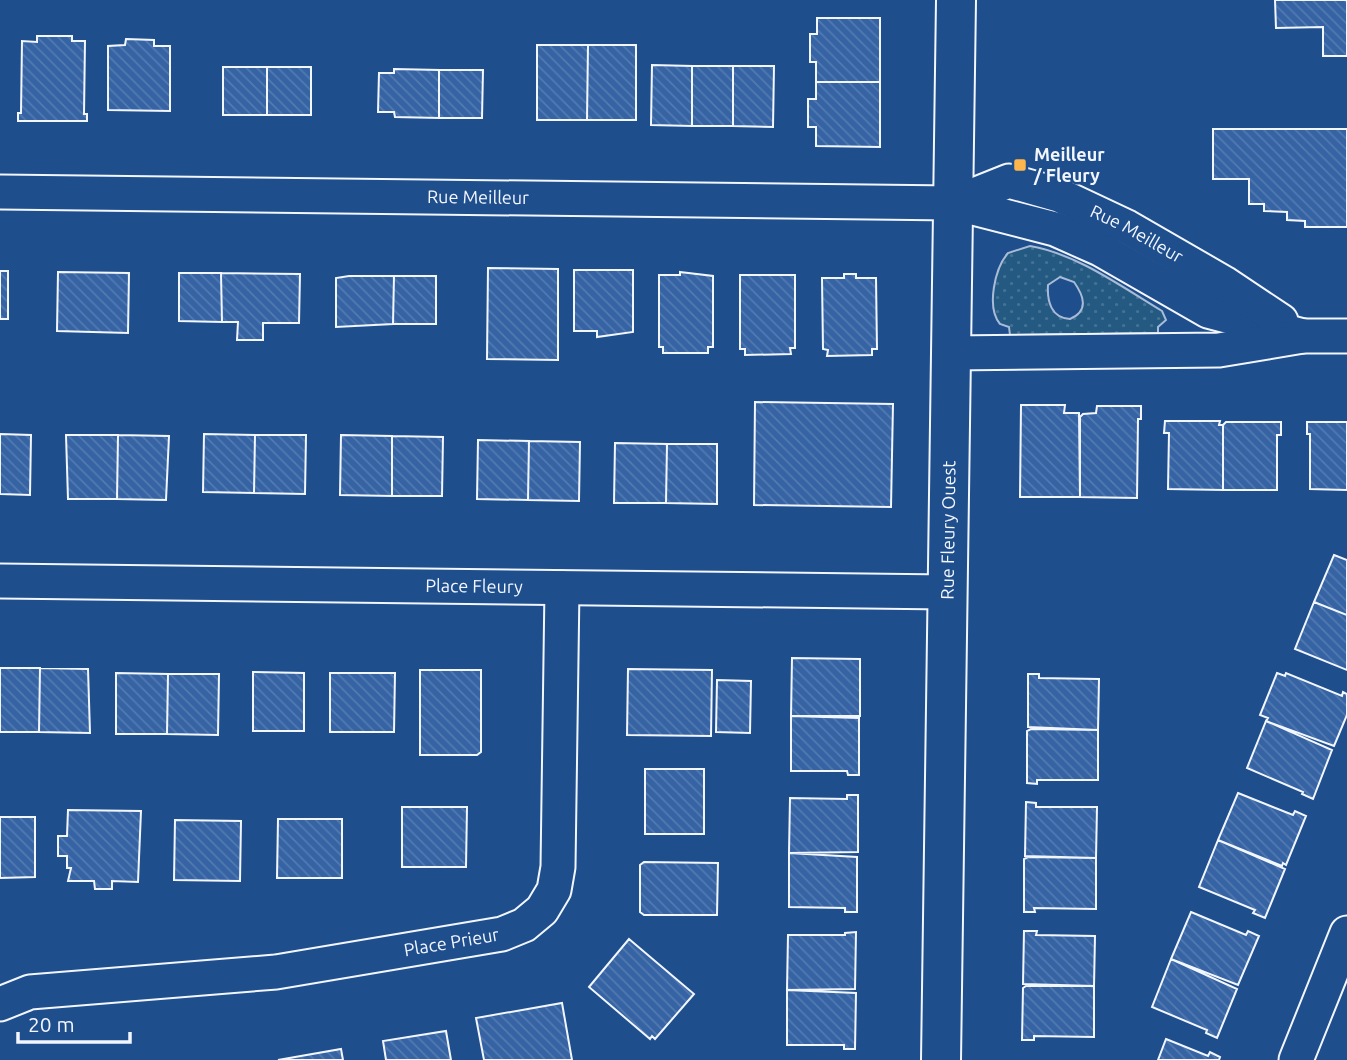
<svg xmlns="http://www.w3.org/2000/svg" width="1347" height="1060" viewBox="0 0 1347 1060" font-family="Ubuntu,sans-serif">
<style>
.grass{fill:url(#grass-dots);stroke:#a8bbd7;stroke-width:2;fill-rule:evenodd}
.building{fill:url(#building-back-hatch);stroke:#f2f6ff;stroke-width:2}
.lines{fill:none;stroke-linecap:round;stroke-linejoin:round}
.minor-casing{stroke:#f2f6ff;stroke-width:37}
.tertiary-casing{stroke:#f2f6ff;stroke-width:42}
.minor{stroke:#1f4e8c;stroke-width:33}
.tertiary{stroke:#1f4e8c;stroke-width:38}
.poi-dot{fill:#ffb74d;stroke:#1f4e8c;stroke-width:2.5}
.labels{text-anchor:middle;stroke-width:5;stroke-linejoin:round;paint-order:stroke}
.poi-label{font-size:18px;font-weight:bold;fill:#f2f6ff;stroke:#1f4e8c;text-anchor:start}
.street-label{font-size:18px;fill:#f2f6ff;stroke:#1f4e8c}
</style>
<defs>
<pattern id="grass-dots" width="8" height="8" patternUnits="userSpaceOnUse" patternTransform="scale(1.75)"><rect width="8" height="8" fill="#245a82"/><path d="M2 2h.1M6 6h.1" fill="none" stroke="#447295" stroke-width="1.8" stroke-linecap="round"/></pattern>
<pattern id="building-back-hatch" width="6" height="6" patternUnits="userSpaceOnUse" patternTransform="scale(1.75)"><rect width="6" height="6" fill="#3563a3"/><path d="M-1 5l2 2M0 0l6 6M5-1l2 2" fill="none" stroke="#537ab1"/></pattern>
</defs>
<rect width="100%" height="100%" fill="#1f4e8c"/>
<path class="grass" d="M1030 246C1077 254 1122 287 1162 311L1166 320 1158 327V333L1010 335 1009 327 1000 324C986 307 995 268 1008 253ZM1060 277 1074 282C1084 296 1089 311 1070 319 1051 318 1047 301 1048 285Z"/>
<path class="building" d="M1275 0H1347V56H1323V27L1276 28Z
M817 18H880V82H816V62H810V34H817Z
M37 36H72V41H85L84 114H87V121H18V113H21L22 41 37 42Z
M126 39 154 40V46H170V111L108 110V46L125 45Z
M537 45H588L587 120H537Z
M588 45H636V120H587Z
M652 65 692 66V126L651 125Z
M692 66H733V126H692Z
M733 66H774L773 127 733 126Z
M223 67H267V115H223Z
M267 67H311V115H267Z
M394 69 439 70V118L395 117 394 112H378L379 73H394Z
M439 70H483L482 118H439Z
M816 82H880V147L816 146V127H808V99H816Z
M1213 129H1347V227H1305V221L1287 220V212L1264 211V204H1249V179H1213Z
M488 268 558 269V360L487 359Z
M574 270H633V332L597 337V331H574Z
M0 271H8V319H0Z
M58 272 129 273 128 333 57 331Z
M680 272 713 276V347H708V353H663V347H659V275H680Z
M179 273H221L222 322 179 321Z
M221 273 300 274 299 323H263V340H237L238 322H222Z
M844 274H856V278H876L877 349H872V355L827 356 828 350 823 349 822 278H844Z
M740 275H795V348H790L791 354 745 355V349H740Z
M349 276H394L393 324 336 327V278Z
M394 276H436V324H393Z
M755 402 893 404 891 507 754 505Z
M1021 405H1065L1064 413H1079L1080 497H1020Z
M1097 406H1141V419H1138L1137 498 1080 497V417L1083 414 1096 413Z
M1165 421H1220L1219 425H1223V490L1168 489 1169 433H1164Z
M1226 422H1281V435H1277V490H1223V425Z
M1307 422H1347V490L1310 489V434H1307Z
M0 434 31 435 30 495 0 494Z
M204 434 255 435 254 493 203 492Z
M66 435H118L117 499H68Z
M118 435 169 436 166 500 117 499Z
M255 435H306L305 494 254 493Z
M341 435 392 436V496L340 495Z
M392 436 443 437 442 496H392Z
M478 440 529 441 528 500 477 499Z
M529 441 580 442 579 501 528 500Z
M615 443 667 444 666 503H614Z
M667 444H717V504L666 503Z
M1334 555 1347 560V615L1314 602Z
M1314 602 1347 615V670L1295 649Z
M792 658 860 659V716H791Z
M0 668H40L39 732H0Z
M40 668 88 669 90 733 39 732Z
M628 669 712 670 711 736 627 735Z
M420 670H481V752L477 755H420Z
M253 672 304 673V731H253Z
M116 673 168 674 167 734H116Z
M330 673H395L394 732H330Z
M1277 673 1285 676 1286 673 1342 696 1343 692 1347 694V715L1334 746 1266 721 1268 718 1260 715Z
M168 674H219L218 735 167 734Z
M1028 674H1039V678L1099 679 1098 730 1028 727Z
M717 680 751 681 750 733 716 732Z
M791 716 859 718V775H848L847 771H791Z
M1266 721 1332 750 1313 799 1302 794 1303 792 1247 768Z
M1031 729 1098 730V780H1037V784L1027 783V731Z
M645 769H704V834H645Z
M1238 793 1293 815 1295 811 1306 816 1286 865 1283 863 1282 866 1218 840Z
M847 795H858V852L789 853 790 798 847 799Z
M1026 802 1036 803V807H1097L1096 858 1025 856Z
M402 807H467L466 867H402Z
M68 810 141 811 138 882 112 881V889H95L94 881H68L71 868H67V856H58V836H67Z
M0 817H35V877L0 878Z
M278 819H342V878H277Z
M175 820 241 821 240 881 174 880Z
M1218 840 1285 869 1265 918 1253 913 1255 910 1199 887Z
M789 853 857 857V912H845V908L789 907Z
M1028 857 1096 858V909L1034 908 1035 912H1024V859Z
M644 862 718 863 717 915H644L640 912V865Z
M1191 912 1246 935 1248 931 1259 936 1238 985 1171 959Z
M1024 931H1037L1036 935 1095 936 1094 986 1023 984Z
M856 932 855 989 787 990 788 935H845V933Z
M629 939 694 994 655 1039 652 1036 650 1039 589 987Z
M1171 959 1237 989 1217 1038 1206 1033 1207 1030 1152 1007Z
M1026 986H1094V1037L1034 1036V1040H1022L1023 988Z
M787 990 856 993 855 1049H844V1045H787Z
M562 1003 572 1060H484L476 1018Z
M446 1031 451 1060H386L383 1041Z
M1166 1039 1208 1056 1210 1052 1220 1057 1219 1060H1158Z
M341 1049 343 1060H278Z"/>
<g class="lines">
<g class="minor-casing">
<g id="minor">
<path id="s1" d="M0 192 954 203 1055 229 1100 249 1208 311 1303 336"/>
<path id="s2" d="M954 203 1009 181 1059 195 1127 227 1224 283 1281 321"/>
<path d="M951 353 1219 350 1303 336H1347"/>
<path id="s3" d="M0 581 947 592"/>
<path id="s4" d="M0 1004 30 992 276 972 502 934 524 925 542 910 554 890 558 867 562 588"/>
<path d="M1296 1060 1347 933"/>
</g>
</g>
<g class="tertiary-casing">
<g id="tertiary">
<path id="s5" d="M941 1060 956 0"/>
</g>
</g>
<use href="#minor" class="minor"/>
<use href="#tertiary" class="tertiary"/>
</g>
<rect class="poi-dot" x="1013" y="158" width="14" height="14" rx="3.5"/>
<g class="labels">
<g class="poi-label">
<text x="1034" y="161">Meilleur<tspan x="1034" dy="21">/ Fleury</tspan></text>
</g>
<g class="street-label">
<text dy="6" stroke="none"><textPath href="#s1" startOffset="478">Rue Meilleur</textPath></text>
<text dy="6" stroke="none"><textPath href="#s2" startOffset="198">Rue Meilleur</textPath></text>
<text dy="6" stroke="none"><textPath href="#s5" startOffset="530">Rue Fleury Ouest</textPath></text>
<text dy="6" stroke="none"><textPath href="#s3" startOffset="474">Place Fleury</textPath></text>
<text dy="6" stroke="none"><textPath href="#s4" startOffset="457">Place Prieur</textPath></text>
</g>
</g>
<path d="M18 1032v10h112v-10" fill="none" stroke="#f2f6ff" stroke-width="3.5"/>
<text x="28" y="1032" font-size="21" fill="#f2f6ff" stroke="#1f4e8c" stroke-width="5" paint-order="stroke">20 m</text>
</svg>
